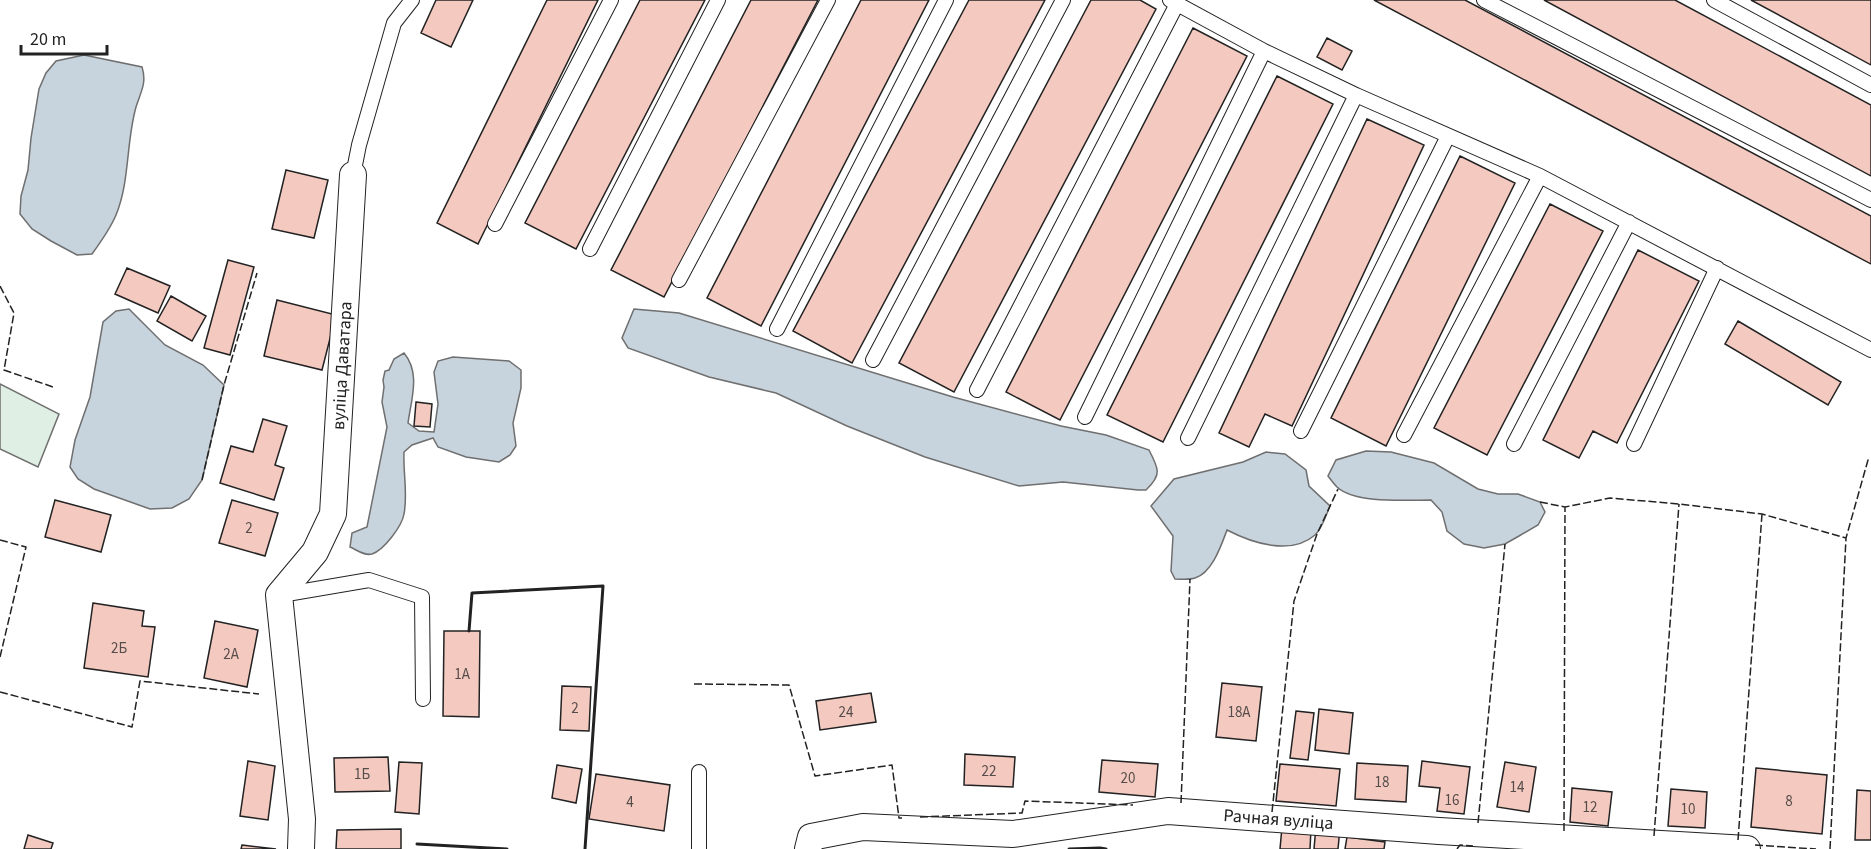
<svg xmlns="http://www.w3.org/2000/svg" width="1871" height="849" viewBox="0 0 1871 849" font-family="'Source Sans 3',sans-serif">
<style>
.green{fill:#e0efe3;stroke:#6f6f6f;stroke-width:1.5}
.water{fill:#c7d3dd;stroke:#6f6f6f;stroke-width:1.5}
.building{fill:#f3c9c0;stroke:#222;stroke-width:1.5}
.lines{fill:none;stroke-linecap:round;stroke-linejoin:round}
.lane-casing{stroke:#222;stroke-width:16}
.street-casing{stroke:#222;stroke-width:28}
.lane{stroke:#fff;stroke-width:14}
.street{stroke:#fff;stroke-width:26}
.fence{stroke:#222;stroke-width:1.5;stroke-dasharray:8 3;stroke-linecap:butt}
.wall{stroke:#222;stroke-width:3}
.labels{text-anchor:middle;stroke-width:4.5;stroke-linejoin:round;paint-order:stroke}
.number-label{font-size:15px;fill:#564c4a}
.street-label{font-size:18px;fill:#222;stroke:#fff}
</style>
<rect width="100%" height="100%" fill="#fff"/>
<path class="green" d="M0 384 59 414 38 467 0 449Z"/>
<path class="water" d="M84 55 142 67C147 83 141 91 136 107 126 142 130 181 116 215 111 227 100 243 92 254L77 255 51 241 32 229 20 214 21 196 28 170 31 138 39 89 46 73 56 61Z
M129 309 165 345 203 365 224 385 202 480 189 499 172 508 150 509 94 489 78 479 70 467 75 440 90 397 103 322 116 311Z
M634 309 679 313 953 397 1061 426 1106 435 1149 450C1159 469 1162 475 1146 490H1138L1063 482 1019 486 925 457 847 426 776 393 709 377 628 348 622 338Z
M404 353C421 373 411 400 408 423L419 431 434 432 438 404 434 372 438 361 453 357 509 361 521 370V388L513 423 516 446 510 455 499 462 466 457 438 447 433 438 412 445 404 452C403 473 408 494 404 514 402 526 384 550 372 554 364 556 357 550 350 547L352 533 367 527 387 427 382 402 384 387 383 380 385 371 389 370 394 359Z
M1366 451 1391 452 1434 463 1478 489 1498 494H1518L1540 502 1545 512 1538 525 1519 536 1505 544 1484 548 1464 544 1447 531 1442 512 1431 500C1407 500 1355 504 1337 487 1334 484 1331 480 1328 476L1336 460Z
M1266 452 1285 454 1306 470 1309 486 1330 506C1326 515 1322 529 1315 535 1291 556 1252 543 1227 530 1221 546 1212 573 1195 578 1189 580 1182 579 1175 579L1171 571 1173 536 1151 506 1174 479 1243 462Z"/>
<path class="building" d="M436 0H473L451 47 421 33Z
M547 0H598L478 244 437 223Z
M640 0H705L576 249 525 223Z
M751 0H818L664 297 611 270Z
M861 0H929L761 326 707 298Z
M969 0H1045L852 363 793 331Z
M1091 0H1140L1156 9 954 392 899 363Z
M1374 0H1465L1871 216V264Z
M1544 0H1675L1871 105V176Z
M1751 0H1871V65Z
M1193 28 1247 56 1060 420 1006 392Z
M1327 38 1352 51 1342 70 1317 57Z
M1277 76 1333 104 1163 442 1107 415Z
M1367 119 1424 145 1292 426 1265 414 1249 447 1219 433Z
M1460 156 1515 183 1386 446 1331 418Z
M286 170 328 180 314 238 272 229Z
M1550 204 1603 231 1487 455 1434 428Z
M1638 250 1699 281 1617 443 1593 431 1579 458 1543 440Z
M228 260 254 267 230 355 204 348Z
M127 268 170 286 158 313 115 294Z
M171 296 206 316 192 341 157 321Z
M277 300 336 315 322 370 264 356Z
M1738 321 1841 382 1828 405 1725 344Z
M416 402 432 404 430 427 414 426Z
M263 419 287 426 275 465 284 468 274 500 220 483 231 446 253 452Z
M55 500 111 515 101 552 45 537Z
M232 500 278 513 265 556 219 543Z
M93 603 144 611 142 626 155 627 148 677 84 668Z
M215 621 258 630 247 687 204 678Z
M444 631H480L479 717 443 716Z
M1222 683 1262 687 1256 741 1216 737Z
M562 686 591 687 589 731 560 730Z
M871 693 876 722 820 730 816 701Z
M1319 709 1353 713 1349 754 1315 750Z
M1296 711 1314 713 1308 760 1290 758Z
M965 754 1015 757 1013 787 964 785Z
M388 757 390 791 335 792 334 758Z
M1102 760 1158 764 1155 797 1099 792Z
M248 761 275 766 268 820 240 816Z
M1422 761 1470 767 1464 814 1437 811 1440 788 1419 786Z
M399 762 422 763 419 814 395 812Z
M1505 762 1536 767 1529 812 1497 807Z
M1357 763 1408 766 1406 802 1355 799Z
M1280 764 1340 769 1336 806 1276 801Z
M557 765 582 769 576 803 552 798Z
M1756 768 1827 775 1822 834 1751 827Z
M596 774 670 785 664 831 589 819Z
M1572 788 1612 792 1608 826 1570 822Z
M1671 789 1707 792 1705 828 1668 826Z
M1857 790 1871 791V840H1855Z
M1316 826 1340 828 1338 849H1314Z
M1282 827 1311 829 1310 849H1280Z
M401 829V849H336L337 830Z
M28 835 53 843 51 849H24Z
M1347 837 1385 842 1384 849H1345Z
M242 845 276 849H241Z"/>
<g class="lines">
<g class="lane-casing">
<path id="lane" d="M1170 0 1264 51 1356 95 1540 176 1871 350
M1484 0 1871 200
M1714 0 1871 85
M353 175 359 145 394 23 412 0
M495 224 611 0
M590 249 718 0
M679 280 828 0
M777 329 946 0
M873 360 1063 0
M977 390 1177 4
M1085 417 1264 51
M1301 431 1448 136
M1404 435 1540 176
M1188 438 1356 95
M1514 444 1629 222
M1634 444 1717 268
M281 595 369 580 422 597 423 699
M699 849V772"/>
</g>
<g class="street-casing">
<g id="street">
<path id="s1" d="M301 849 302 819 279 595 315 552 333 514 353 175"/>
<path id="s2" d="M808 849 811 837 863 827 1013 834 1168 811 1439 831 1747 849"/>
</g>
</g>
<use href="#lane" class="lane"/>
<use href="#street" class="street"/>
<path class="fence" d="M0 286 14 313 4 370 53 387
M202 480 224 385 257 273
M1540 502 1565 507 1610 498 1679 504 1762 514 1846 538
M0 540 26 547 0 657
M694 684 789 685 815 776 892 765 899 818H902
M0 692 132 727 140 681 259 694
M1181 803 1190 579
M1272 812 1294 601 1317 534 1338 489
M920 817 1022 813 1025 801 1133 805
M1478 823 1505 544
M1564 831 1565 507
M1654 836 1679 504
M1738 840 1762 514
M1755 845 1816 849
M1457 849 1460 845 1473 846
M1830 849 1846 538 1868 460 1871 462"/>
<path class="wall" d="M469 631 472 593 603 586 585 849
M417 844 507 849
M1069 849 1100 848 1106 849"/>
</g>
<g class="labels">
<g class="number-label">
<text x="249" y="533">2</text>
<text x="119" y="653">2Б</text>
<text x="231" y="659">2А</text>
<text x="462" y="679">1А</text>
<text x="575" y="713">2</text>
<text x="846" y="717">24</text>
<text x="1239" y="717">18А</text>
<text x="989" y="776">22</text>
<text x="362" y="779">1Б</text>
<text x="1128" y="783">20</text>
<text x="1382" y="787">18</text>
<text x="1517" y="792">14</text>
<text x="1452" y="805">16</text>
<text x="1789" y="806">8</text>
<text x="630" y="807">4</text>
<text x="1590" y="812">12</text>
<text x="1688" y="814">10</text>
</g>
<g class="street-label">
<text dy="6" stroke="none"><textPath href="#s1" startOffset="502">вуліца Даватара</textPath></text>
<text dy="6" stroke="none"><textPath href="#s2" startOffset="483">Рачная вуліца</textPath></text>
</g>
</g>
<path d="M21 45v9h86v-9" fill="none" stroke="#222222" stroke-width="3"/>
<text x="30" y="45" font-size="18" fill="#222222" stroke="#ffffff" stroke-width="4.5" paint-order="stroke">20 m</text>
</svg>
